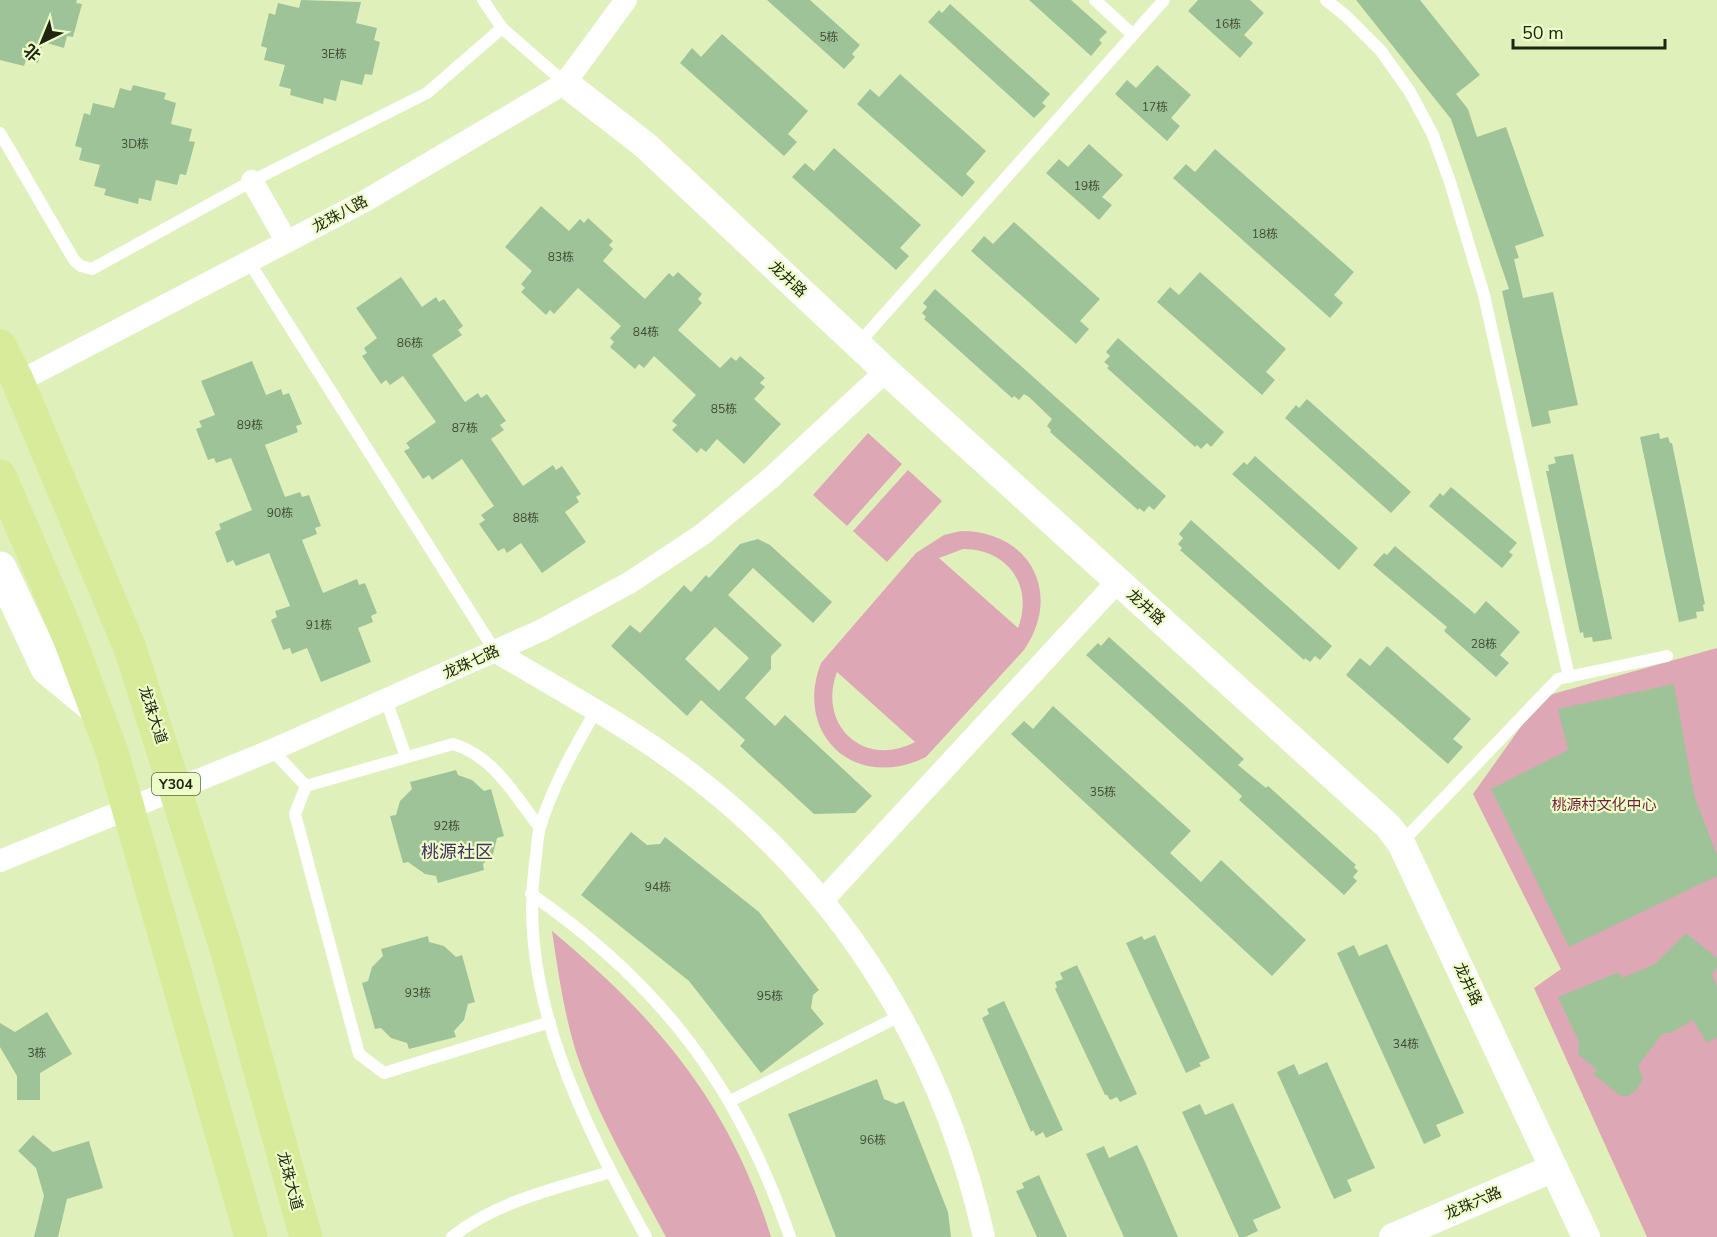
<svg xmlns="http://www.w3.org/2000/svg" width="1717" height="1237" viewBox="0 0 1717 1237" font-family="'Nunito Sans','Noto Sans SC',sans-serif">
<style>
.green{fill:#dda7b6;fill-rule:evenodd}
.building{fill:#9fc399;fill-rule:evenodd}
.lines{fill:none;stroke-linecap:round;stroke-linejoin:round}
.service{stroke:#fff;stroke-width:12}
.minor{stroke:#fff;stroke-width:22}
.tertiary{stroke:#fff;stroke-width:28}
.secondary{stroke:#fff;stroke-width:33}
.primary{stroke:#d8eb9a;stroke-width:33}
.labels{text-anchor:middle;stroke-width:4.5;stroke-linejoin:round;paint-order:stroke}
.number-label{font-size:12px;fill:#404c34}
.shield{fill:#edfdc8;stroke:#5e6649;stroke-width:1.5}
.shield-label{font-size:14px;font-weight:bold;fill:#202512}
.street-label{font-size:15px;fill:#202512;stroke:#edfdc8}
.park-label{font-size:15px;fill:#751f40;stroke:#edfdc8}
.quarter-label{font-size:18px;fill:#462d67;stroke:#edfdc8}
</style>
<rect width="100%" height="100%" fill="#e0f0bb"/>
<path class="green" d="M868 433 902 464 847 526 813 495Z
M908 470 942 501 887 562 853 531Z
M961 531C1030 531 1063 593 1024 650L926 757C856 792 793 735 821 663L916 553 944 535ZM963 549C1008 549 1034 586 1018 628L939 558ZM837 672 915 742C864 769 817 725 837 672Z
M1717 648V1237H1647L1534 988 1561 969 1473 794 1542 697Z
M552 931C657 1018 730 1104 771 1237H666C634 1177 598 1117 576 1052 564 1013 558 972 552 931Z"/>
<path class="building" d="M0 0H77L76 3 82 4 73 37 67 36 64 48 43 42 38 63 26 60 24 66 0 60Z
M301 0 361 2 356 23 377 28 374 40 380 42 372 75 365 74 362 85 341 80 336 101 324 98 323 104 290 95 291 89 279 86 285 65 264 60 267 48 261 46 269 13 275 15 278 3 299 8Z
M767 0H810L860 45 852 54 855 57 844 69Z
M1029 0H1071L1107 32 1099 40 1102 43 1091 56Z
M1198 0H1250L1264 13 1244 35 1253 43 1240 58 1188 11Z
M1356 0H1420L1480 75 1456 94 1468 109 1477 137 1506 127 1544 236 1515 246 1519 258 1514 259 1523 298 1553 292 1578 405 1548 411 1551 423 1532 427 1502 291 1509 289 1451 119Z
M950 4 1050 94 1042 103 1046 106 1034 118 928 22 939 10 942 13Z
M722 34 808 111 788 134 797 142 784 156 680 63 692 48 701 57Z
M1157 65 1191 95 1171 118 1180 126 1167 141 1115 94 1127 80 1136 88Z
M900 74 986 151 966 174 975 182 962 197 857 104 870 89 879 97Z
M133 85 166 93 164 99 176 103 171 124 192 129 189 141 195 142 186 175 180 174 177 185 156 180 151 201 139 198 138 204 104 195 106 189 94 186 100 165 79 160 82 148 75 146 84 113 90 115 93 103 114 108 120 88 131 91Z
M1089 144 1123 175 1102 197 1112 205 1099 220 1046 173 1059 159 1068 167Z
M834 148 921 225 900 248 909 256 896 270 792 177 805 163 814 171Z
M1215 149 1354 272 1334 295 1343 303 1330 318 1173 178 1186 164 1195 172Z
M541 206 569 231 580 219 584 223 588 218 613 241 609 245 613 249 603 261 645 299 669 273 673 277 678 272 702 294 698 299 702 303 678 330 720 368 731 357 736 361 740 356 765 378 760 383 765 387 754 399 781 424 744 464 717 439 706 452 701 448 697 453 672 430 677 425 672 421 696 395 654 356 644 368 639 364 635 369 610 347 614 342 610 338 621 326 578 288 554 314 550 310 546 315 521 292 525 288 521 284 532 271 505 247Z
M1014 222 1100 299 1080 321 1089 329 1076 344 971 251 984 236 993 244Z
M1200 272 1286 349 1266 372 1275 380 1262 395 1157 302 1170 287 1179 295Z
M401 277 422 307 436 297 439 302 444 299 463 326 458 330 462 335 432 355 465 402 478 393 481 398 487 394 506 421 500 425 504 430 491 439 523 486 553 465 556 470 562 466 581 494 576 497 579 502 565 512 586 542 542 573 521 543 507 553 504 548 498 551 479 524 485 520 481 515 494 506 462 459 432 480 429 475 423 479 404 451 410 448 406 443 436 422 403 376 390 385 386 380 381 384 362 356 367 353 364 348 377 338 356 308Z
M935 289 1166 496 1154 510 1149 506 1144 512 1139 508 1138 510 1050 432 1051 430 1047 426 1052 419 1029 397 1024 394 1019 400 1014 396 1012 398 924 319 926 317 922 313 927 307 923 303Z
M1118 338 1224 432 1211 447 1207 443 1201 449 1197 445 1195 447 1107 368 1109 366 1104 362 1110 356 1106 352Z
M252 361 266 395 281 389 283 395 289 393 302 424 296 426 298 432 265 445 285 497 300 492 302 497 309 495 321 526 315 528 317 534 302 540 323 593 357 579 359 585 365 583 377 613 371 616 373 622 358 628 371 662 321 682 307 648 292 654 290 648 283 650 271 620 277 617 275 611 290 606 269 553 236 566 233 560 227 563 215 532 221 529 219 524 252 510 231 458 216 463 214 458 208 460 196 429 202 427 199 421 215 415 201 381Z
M1307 399 1411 492 1391 513 1285 418 1296 405 1299 408Z
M1659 433 1660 439 1668 437 1670 443H1672L1705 604 1703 605 1704 611 1696 612 1697 618 1679 622 1640 437Z
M1573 454 1612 639 1593 642 1592 637 1584 638 1583 632 1580 633 1546 471H1549L1548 465 1556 463 1554 457Z
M1255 456 1358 548 1339 570 1232 474 1244 462 1247 465Z
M1451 487 1517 543 1509 552 1513 555 1502 568 1429 506 1440 493 1443 496Z
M1191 520 1332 646 1320 660 1315 656 1310 662 1305 658 1304 660 1180 550 1182 548 1178 544 1183 538 1179 534Z
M758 539 770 545 832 602 813 623 753 568 728 595 782 645 771 656V669L745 698 775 726 785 715 872 796 855 813 814 814 740 746 745 740 701 700 687 716 611 646 630 625 640 633 684 585 691 592 706 575 709 578 740 544ZM715 627 749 658 719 691 685 659Z
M1395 546 1475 614 1486 601 1520 632 1500 655 1509 663 1496 677 1444 631 1447 627 1373 565 1384 553 1387 555Z
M1109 637 1244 759 1238 765 1266 788 1268 786 1356 865 1354 867 1358 871 1353 877 1357 881 1344 895 1239 800 1242 796 1086 655 1098 643 1101 646Z
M1387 646 1471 719 1453 739 1463 747 1448 764 1346 675 1360 658 1370 666Z
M1674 684 1694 795 1717 855V876L1569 947 1491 789 1568 750 1558 709Z
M1053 706 1191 831 1170 853 1201 882 1221 860 1306 940 1272 976 1011 734 1024 721 1033 729Z
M456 770 458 775 472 780 484 791 491 789 504 836 497 838 493 854 483 864 484 870 438 883 436 876 425 874 408 862 403 863 390 816 396 815 400 801 412 789 410 782Z
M631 832 647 845 660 844 665 837 759 912 819 990 813 995 811 1008 824 1024 761 1073 689 981 581 895Z
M1686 933 1717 958V967L1712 974 1717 987V1037L1707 1043 1693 1020 1670 1033H1663L1638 1066 1643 1078 1638 1088 1629 1096H1621L1593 1074 1597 1070 1578 1054 1579 1042 1558 997 1619 972 1622 978 1655 964Z
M1155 935 1210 1058 1199 1063 1201 1066 1186 1073 1126 943 1142 936 1144 940Z
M428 936 429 942 444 946 456 957 462 955 475 1002 468 1004 464 1020 454 1031 456 1037 409 1049 407 1043 391 1038 381 1028 375 1029 362 983 368 981 372 967 383 956 381 949Z
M1387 944 1464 1113 1436 1125 1441 1136 1424 1144 1337 953 1354 945 1359 956Z
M1077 965 1137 1094 1120 1102 1117 1097 1110 1100 1107 1095H1105L1055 989 1057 987 1055 982 1063 979 1060 973Z
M1004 1001 1063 1130 1046 1138 1043 1132 1036 1136 1033 1130 1031 1132 982 1018 989 1014 987 1009Z
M47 1012 72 1054 40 1073V1100H17V1076L0 1047V1023L15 1032Z
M1327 1062 1375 1168 1347 1180 1352 1191 1334 1199 1277 1072 1294 1064 1299 1075Z
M877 1079 884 1099 896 1104 904 1101 948 1212 951 1237H836L788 1114Z
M1233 1103 1281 1208 1253 1220 1258 1231 1245 1237H1239L1182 1112 1200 1104 1205 1115Z
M33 1135 53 1152 89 1141 103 1188 67 1199 58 1237H34L44 1196 36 1168 18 1151Z
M1137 1145 1145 1162 1178 1237H1124L1086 1154 1104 1146 1109 1158Z
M1039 1175 1067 1237H1037L1016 1191 1024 1188 1022 1183Z"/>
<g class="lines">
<path class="service" d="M483 0 502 28 565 83
M1095 0 1133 35
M1326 0 1346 16 1381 51 1410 92 1433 135 1450 182 1484 295 1569 677
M0 133 74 260 81 266 92 269 252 181 427 93 502 28
M249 262 495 651
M858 344 1164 0
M386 700 406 757
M595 712C574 749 553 785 540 827 537 838 537 851 535 863 517 996 584 1124 646 1237
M272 750 306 786
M540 828C515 796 494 756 453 744L306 786 295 814 359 1054 384 1073 550 1022
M1401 843 1558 679 1667 656
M531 894C662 985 738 1086 790 1237
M730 1101 902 1015
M452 1237C497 1201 555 1189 610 1172"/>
<path class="minor" d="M252 181 287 242
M18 382 365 201 565 83 626 0
M495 651C564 693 636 730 699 780 846 894 944 1056 984 1237
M0 861 272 750 542 630 629 583 703 534 772 477 886 371
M823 900 1118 581"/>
<path class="tertiary" d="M565 83 645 145 886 371 1388 826 1401 843 1586 1237
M1393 1237 1554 1168"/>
<path class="secondary" d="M0 568 47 668 94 707"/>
<path class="primary" d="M0 346 18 382 130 648 227 952 306 1237
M0 476 67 632 112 752 251 1237"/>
</g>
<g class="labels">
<g class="number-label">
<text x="1228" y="28">16栋</text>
<text x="829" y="41">5栋</text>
<text x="334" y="58">3E栋</text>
<text x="1155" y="111">17栋</text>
<text x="135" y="148">3D栋</text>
<text x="1087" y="190">19栋</text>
<text x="1265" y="238">18栋</text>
<text x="561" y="261">83栋</text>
<text x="646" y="336">84栋</text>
<text x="410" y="347">86栋</text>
<text x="724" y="413">85栋</text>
<text x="250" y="429">89栋</text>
<text x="465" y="432">87栋</text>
<text x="280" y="517">90栋</text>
<text x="526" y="522">88栋</text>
<text x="319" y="629">91栋</text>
<text x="1484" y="648">28栋</text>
<text x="1103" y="796">35栋</text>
<text x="447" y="830">92栋</text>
<text x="658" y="891">94栋</text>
<text x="418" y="997">93栋</text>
<text x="770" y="1000">95栋</text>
<text x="1406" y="1048">34栋</text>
<text x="37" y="1057">3栋</text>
<text x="873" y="1144">96栋</text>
</g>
<rect class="shield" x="152" y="773" width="48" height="22" rx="4.5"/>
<g class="shield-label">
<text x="176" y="789">Y304</text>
</g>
<g class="street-label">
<text transform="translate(340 214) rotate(-28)" y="5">龙珠八路</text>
<text transform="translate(788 279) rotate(43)" y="5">龙井路</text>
<text transform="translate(1146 607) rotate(42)" y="5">龙井路</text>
<text transform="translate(471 662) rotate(-24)" y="5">龙珠七路</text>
<text transform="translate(153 715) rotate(72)" y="5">龙珠大道</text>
<text transform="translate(1468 984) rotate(65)" y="5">龙井路</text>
<text transform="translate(290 1181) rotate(75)" y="5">龙珠大道</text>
<text transform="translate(1473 1203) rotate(-23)" y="5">龙珠六路</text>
</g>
<g class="park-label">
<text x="1604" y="810">桃源村文化中心</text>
</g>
<g class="quarter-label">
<text x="457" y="858">桃源社区</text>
</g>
</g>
<g transform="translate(42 42) rotate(223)" stroke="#edfdc8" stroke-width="4.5" paint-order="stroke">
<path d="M0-4.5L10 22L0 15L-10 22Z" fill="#202512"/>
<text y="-9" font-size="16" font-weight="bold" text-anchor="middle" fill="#202512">北</text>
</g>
<path d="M1513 39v9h152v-9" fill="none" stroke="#202512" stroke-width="3"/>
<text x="1522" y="39" font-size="18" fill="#202512" stroke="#edfdc8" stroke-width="4.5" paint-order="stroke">50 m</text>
</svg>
